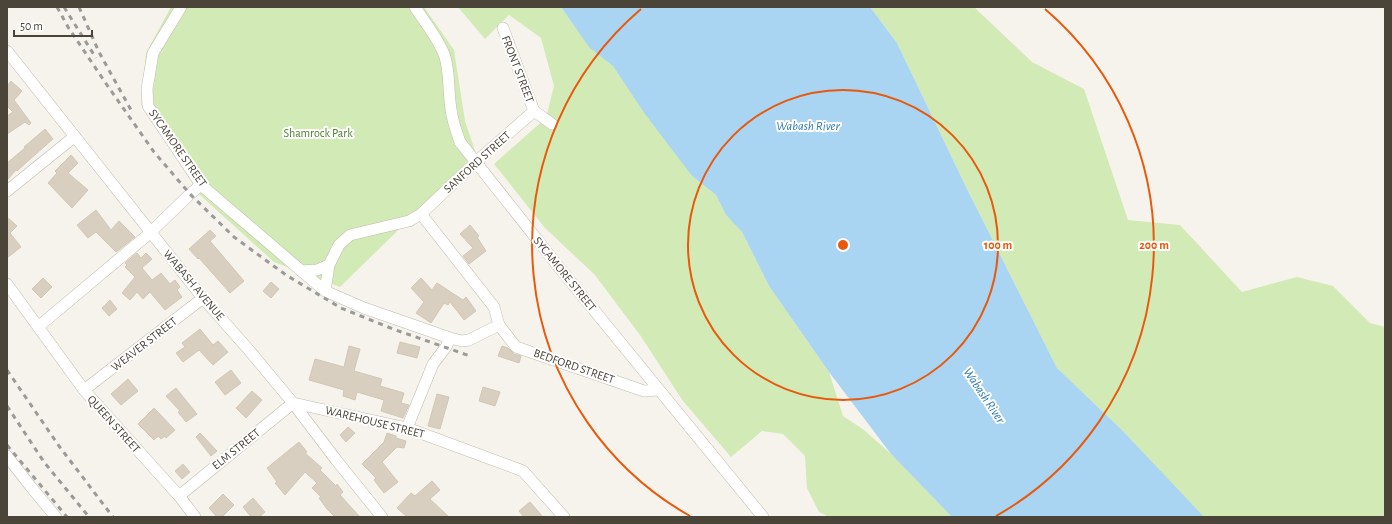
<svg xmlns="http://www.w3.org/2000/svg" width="1392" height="524" viewBox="0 0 1392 524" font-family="'Alegreya Sans',sans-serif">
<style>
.green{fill:#d2eab5}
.water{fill:#a9d4f2}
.building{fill:#d8cfc1;stroke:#d3c7b4}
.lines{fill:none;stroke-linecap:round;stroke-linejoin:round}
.minor-casing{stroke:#c2bbae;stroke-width:12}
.minor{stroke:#fff;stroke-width:11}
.rail{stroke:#9a9a9a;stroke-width:3;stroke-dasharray:5 5;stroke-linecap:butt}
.ring{fill:none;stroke:#e8590c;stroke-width:2}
.labels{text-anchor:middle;stroke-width:4;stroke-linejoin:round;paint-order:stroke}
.street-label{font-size:12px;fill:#4b4439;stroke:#fff}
.park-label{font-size:12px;fill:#4a7f2a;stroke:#fff}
.water-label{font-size:13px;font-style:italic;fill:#2e7ab2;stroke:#fff}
.centre{fill:#e8590c;stroke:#fff;stroke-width:2}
.ring-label{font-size:12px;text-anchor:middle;font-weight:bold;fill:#e8590c;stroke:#fff;stroke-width:4;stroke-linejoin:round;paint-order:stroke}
</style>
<rect width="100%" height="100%" fill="#f6f3ec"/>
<path class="green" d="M171 7H424L454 50 465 121 476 154 340 287 274 262 201 196 141 105 146 53Z
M458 7H561L588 45 613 66 692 176 716 195 726 215 742 232 769 286 829 372 843 416 864 430 891 454 952 517H829L819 512 807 488 805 456 783 434 762 431 731 457 683 401 640 335 595 275 545 228 494 164 546 118 554 86 541 38 509 15 485 39Z
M870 7H974L1032 62 1084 89 1128 220 1180 225 1242 292 1297 277 1333 286 1370 323 1385 327V517H1203L1122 430 1057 368 966 187 897 43Z"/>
<path class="water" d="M561 7H870L897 43 966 187 1057 368 1122 430 1204 517H952L891 454 829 372 769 286 742 232 726 215 716 195 692 176 645 114 613 66 589 47Z"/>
<path class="building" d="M11 81 22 91 14 100 31 123 29 125 25 122 7 134V116L13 112 8 107 7 108V86Z
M45 129 53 139 29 160 17 171 16 170 7 180V163L25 148 24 147Z
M71 155 78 163 68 173 88 190 72 208 48 183 57 173 55 171Z
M96 210 111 230 119 221 135 237 116 252 96 232 88 238 77 225Z
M7 217 17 226 10 233 21 247 7 258Z
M470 225 479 236 477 237 486 251 469 264 463 256 473 248 460 234Z
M210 230 216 236 210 241 244 281 230 293 199 258 198 259 189 249Z
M137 253 141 258 146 253 152 259 142 268 152 280 161 273 170 284 175 280 180 287 177 290 182 297 165 310 150 292 143 299 137 292 130 300 122 293 135 277 125 267 127 265 125 263Z
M43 278 52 287 41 298 32 289Z
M421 278 432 290 437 283 463 300 466 297 476 311 464 320 450 302 448 305 444 303 431 323 416 313 424 302 411 288Z
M271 282 279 289 271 298 263 291Z
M110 300 117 309 109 316 102 308Z
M200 329 213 345 218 341 228 352 213 365 199 350 183 362 176 353 185 347 182 343Z
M400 342 420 347 417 358 397 353Z
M349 346 360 349 354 371 382 379 380 386 404 393 401 403 409 405 403 418 381 411 384 400 357 392 355 400 343 396 344 390 309 380 315 359 344 367Z
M502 346 508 348 514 354 521 356 519 363 498 356Z
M231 370 241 383 225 395 215 382Z
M128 379 138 391 121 405 111 394Z
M483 387 500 392 495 406 479 401Z
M176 388 197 414 186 422 178 412 180 411 166 396Z
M252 391 262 400 246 418 236 408Z
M437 394 449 397 440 429 428 426Z
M154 408 175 430 166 438 165 436 161 439 158 436 154 440 138 424Z
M348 427 355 433 346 442 340 435Z
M200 433 217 451 211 456 196 437Z
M387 433 396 436V438L406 441 404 448 397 447 382 462 398 482 384 493 374 480 376 478 362 464 384 442Z
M299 442 307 452 305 453 322 468 320 470 336 486 337 484 343 492 340 495 360 517H335L327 509 319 498 321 497 312 488 317 483 305 472 285 495 275 483 277 482 267 468Z
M183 464 190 472 182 479 175 471Z
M432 481 440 490 430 499 449 517H407L397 508 411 493 415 496Z
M223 494 234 505 222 517H217L209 508Z
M253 498 265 512 259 517H251L243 507Z
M530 502 543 517H524L519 511Z"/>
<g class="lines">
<g class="minor-casing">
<path id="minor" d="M181 7 153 53 147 89 148 106 201 185 325 291
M415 7C425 23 439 39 445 57 450 74 448 92 451 109 452 120 456 131 460 142L558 266 763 517
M503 28 534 111 552 124
M7 51 203 298 248 349 293 403 337 461 382 517
M7 191 74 137
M421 214 494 307 499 325 516 347 644 391 659 390
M301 271 317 270 329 265
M7 284 84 390 179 496 195 517
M38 327 150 233 190 194 201 185
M450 338 364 308 325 291 329 265 339 245 350 235 409 221 421 214 476 162 534 111
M84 390 203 298
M407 428 433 364 446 347 450 338 462 341 469 340 499 325
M7 456 31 487 56 517
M179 496 293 403 407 428 523 471 564 517"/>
</g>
<use href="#minor" class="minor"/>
<path class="rail" d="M57 7 68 27 107 85 154 152 190 194 234 237 286 275 341 308 393 329 470 356
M64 7 96 58
M79 7 99 52 131 110
M7 370 59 446 113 517
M7 406 44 462 89 517
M7 445 67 517"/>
</g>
<g class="ring">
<circle cx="843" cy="245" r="155"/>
<path d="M690 516A311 311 0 0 1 641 9M1045 9A311 311 0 0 1 996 516"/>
</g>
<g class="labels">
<g class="street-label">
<text transform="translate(518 69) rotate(69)" y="4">FRONT STREET</text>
<text transform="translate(178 148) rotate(55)" y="4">SYCAMORE STREET</text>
<text transform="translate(477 162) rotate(-42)" y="4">SANFORD STREET</text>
<text transform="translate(565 274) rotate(51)" y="4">SYCAMORE STREET</text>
<text transform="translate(194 285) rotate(50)" y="4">WABASH AVENUE</text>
<text transform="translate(144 344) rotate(-38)" y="4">WEAVER STREET</text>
<text transform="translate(574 366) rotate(19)" y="4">BEDFORD STREET</text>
<text transform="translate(375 422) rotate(14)" y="4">WAREHOUSE STREET</text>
<text transform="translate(114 424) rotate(48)" y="4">QUEEN STREET</text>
<text transform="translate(236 449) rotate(-39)" y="4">ELM STREET</text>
</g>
<g class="park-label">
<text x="318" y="137">Shamrock Park</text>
</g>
<g class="water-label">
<text x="808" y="130">Wabash River</text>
<text transform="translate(985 395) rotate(56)" y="5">Wabash River</text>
</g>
</g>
<circle cx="843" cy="245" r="6" class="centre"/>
<g class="ring-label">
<text x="998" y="249">100 m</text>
<text x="1154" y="249">200 m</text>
</g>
<rect width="1392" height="524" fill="none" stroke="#4b4439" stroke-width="16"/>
<path d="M14 30v6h78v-6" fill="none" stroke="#4b4439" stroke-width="2"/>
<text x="20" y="30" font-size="12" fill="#4b4439" stroke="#ffffff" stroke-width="3" paint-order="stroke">50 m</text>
</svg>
